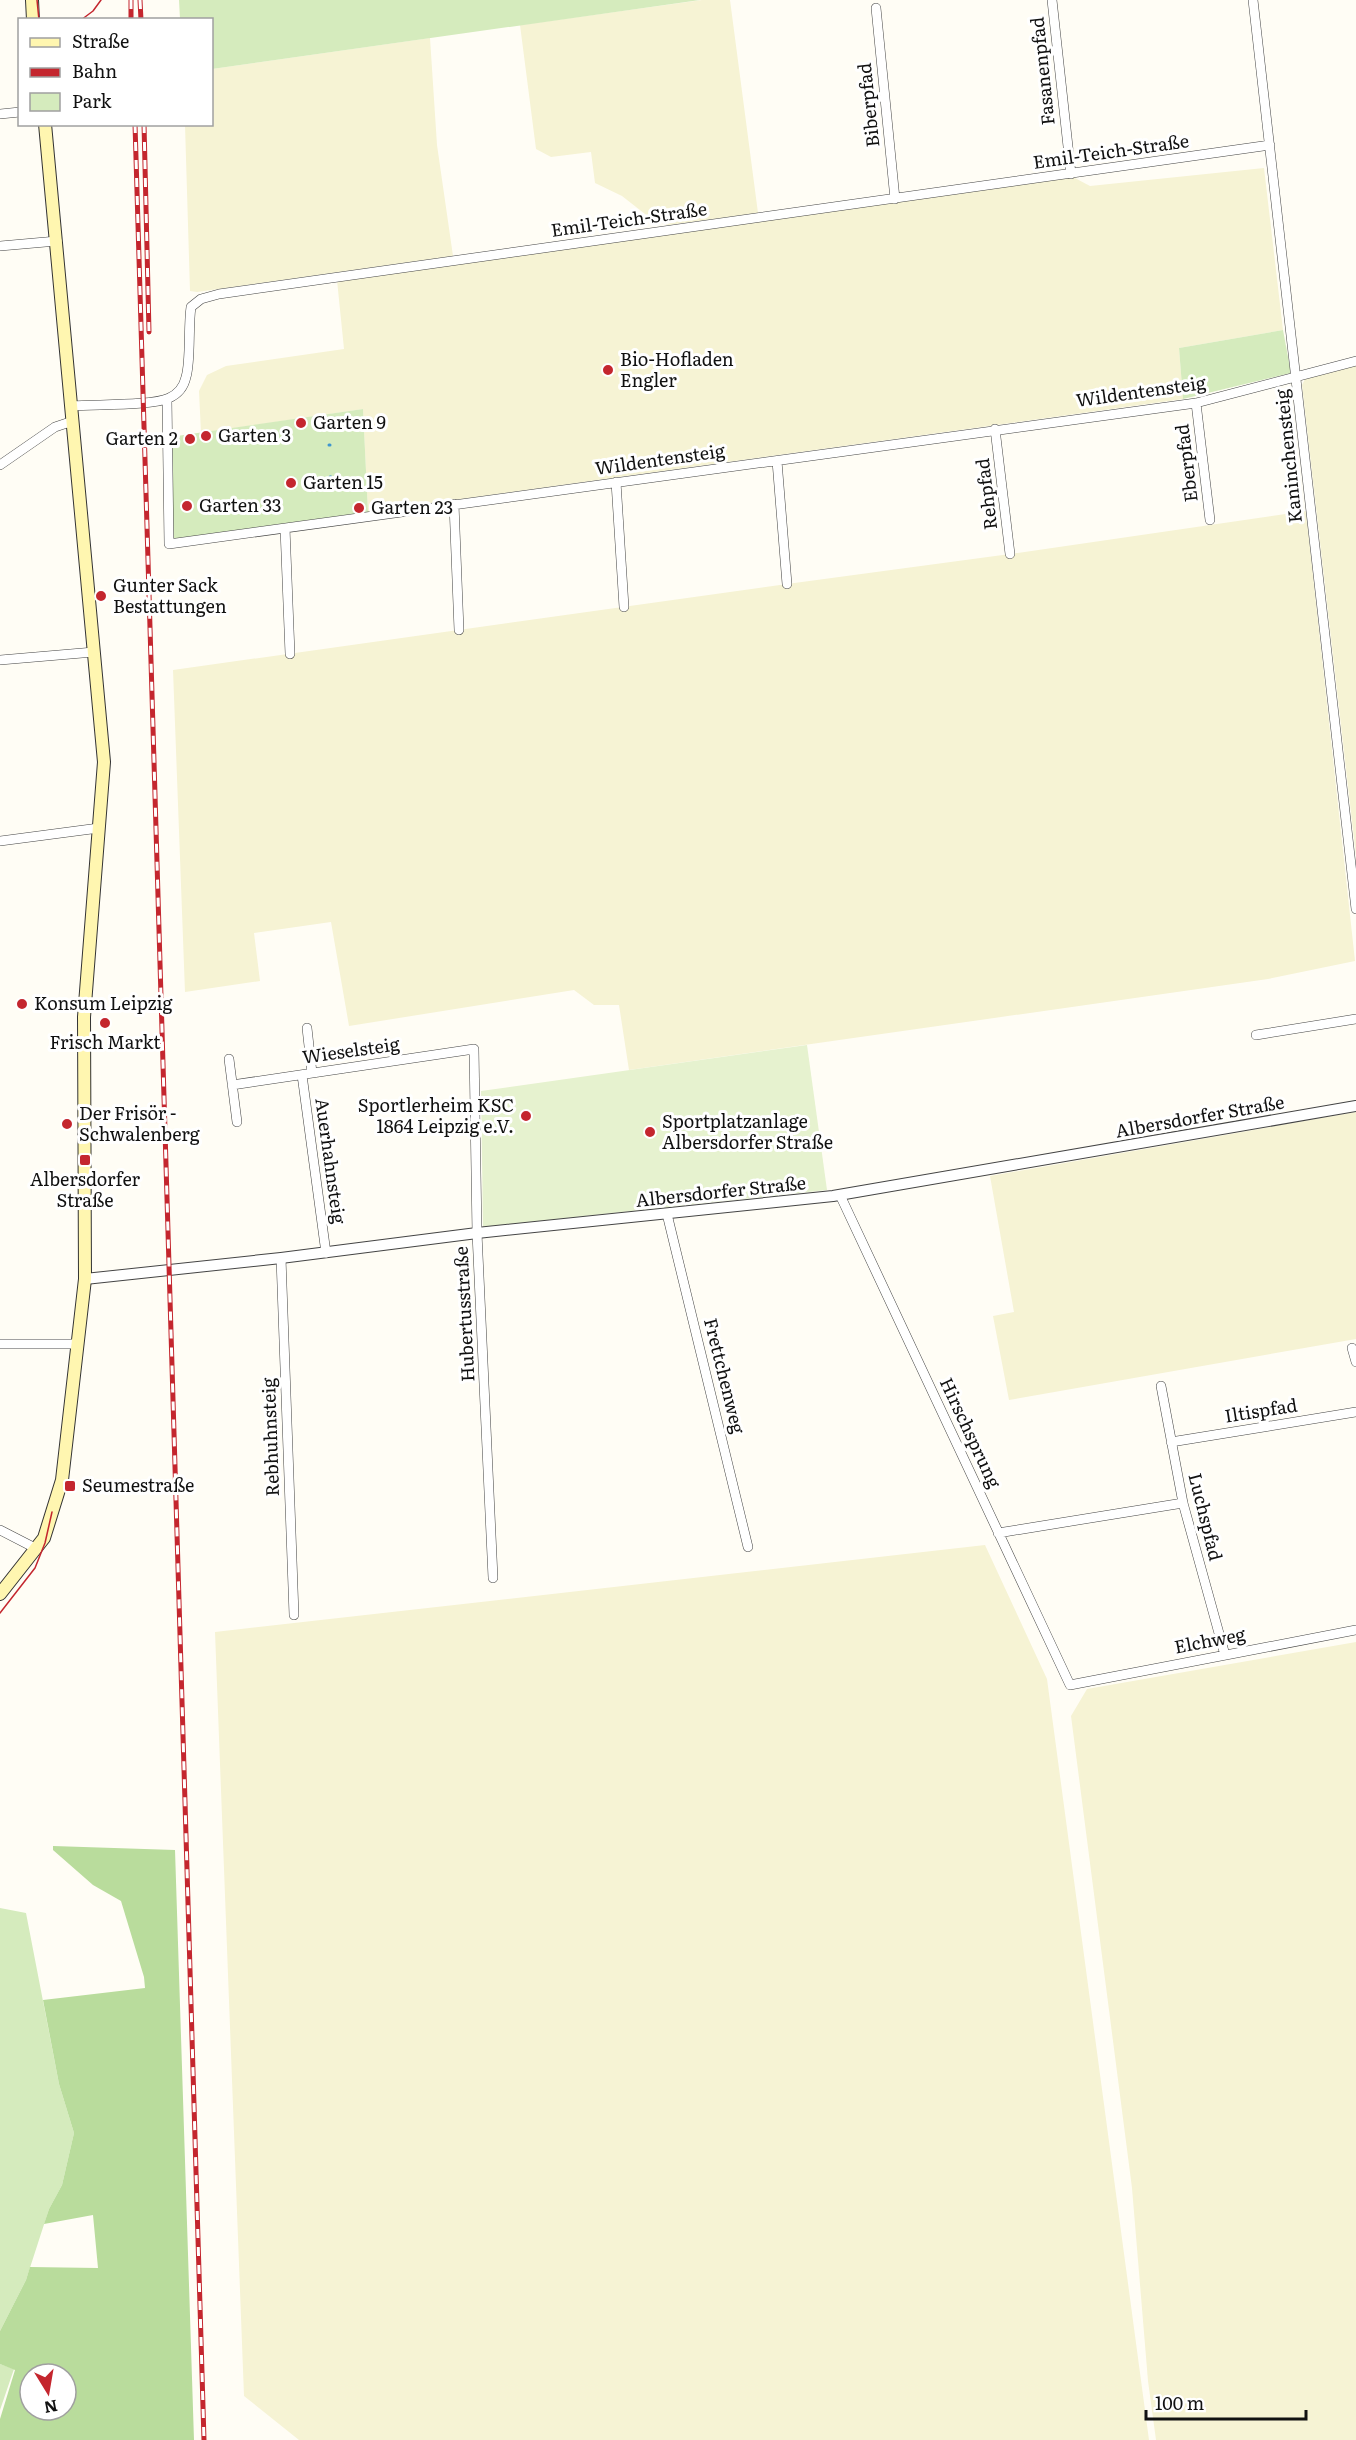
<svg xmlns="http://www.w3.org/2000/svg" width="1356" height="2440" viewBox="0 0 1356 2440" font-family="Literata,serif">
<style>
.farmland{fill:#f6f3d4}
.green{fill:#d5ebbd}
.forest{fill:#b9dc9c;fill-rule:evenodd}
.pitch{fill:#e6f2cf}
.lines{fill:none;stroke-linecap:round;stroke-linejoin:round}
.stream{stroke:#3f96cf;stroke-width:3}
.minor-casing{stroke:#444;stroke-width:10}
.tertiary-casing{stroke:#444;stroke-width:12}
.secondary-casing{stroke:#333;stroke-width:14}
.minor{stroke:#fff;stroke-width:9}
.tertiary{stroke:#fff;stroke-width:10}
.secondary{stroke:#fff6b0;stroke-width:12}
.tram{stroke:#c4262e;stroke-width:1.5}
.rail-casing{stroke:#c4262e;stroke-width:5}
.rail{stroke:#fff;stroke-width:3;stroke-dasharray:9;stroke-linecap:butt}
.poi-dot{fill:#c4262e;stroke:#fff;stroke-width:2}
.labels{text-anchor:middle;stroke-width:6;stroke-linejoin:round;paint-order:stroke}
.street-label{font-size:18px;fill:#111;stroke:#fff}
.poi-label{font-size:18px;fill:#111;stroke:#fff;text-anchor:start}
</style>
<rect width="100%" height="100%" fill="#fffdf5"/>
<path class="farmland" d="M702 0H730L758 213 669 225 654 221 622 196 595 183 591 152 551 157 536 149 520 25Z
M430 38 437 145 453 256 197 292 190 291 185 125 212 124V69Z
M1264 168 1283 330 1179 348 1183 399 368 512 363 409 201 433 199 391 207 375 226 366 344 349 337 280 1073 177 1090 186Z
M1356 364V856L1302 385 1305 379 1311 377Z
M1306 511 1355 961 1268 979 629 1070 619 1005H594L574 990 349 1026 331 922 254 933 260 981 185 992 173 670 787 584 1010 554Z
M1356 1112V1339L1009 1400 993 1316 1014 1312 990 1176Z
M985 1545 1047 1679 1149 2440H299L244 2396 215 1632Z
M1356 1642V2440H1156L1148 2381 1132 2188 1071 1716 1087 1689Z"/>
<path class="green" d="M179 0H700L212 69V20L180 19Z
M1283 330 1291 373 1183 399 1179 348Z
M363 409 368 512 173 539 170 437Z
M0 1908 26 1913 59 2084 74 2133 62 2185 49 2209 26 2280 0 2331Z
M0 2364 14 2369 0 2410Z"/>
<path class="forest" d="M53 1846 175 1850 194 2440H0V2419L15 2370 0 2364V2331L26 2280 30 2267 98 2268 93 2215 44 2224 49 2209 62 2185 74 2133 59 2084 43 2000 145 1988 144 1977 121 1901 93 1885 53 1850ZM30 2374H66V2410H30Z"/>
<path class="pitch" d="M807 1045 827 1190 483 1227 481 1091Z"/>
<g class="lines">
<path class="stream" d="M329 445H330
M330 477H331"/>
<g class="minor-casing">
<path id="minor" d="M1052 0 1071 174
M1253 0 1356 909
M876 8 895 199
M0 114 20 112
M0 246 57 241
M167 399 169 544 1196 403 1356 361
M1196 403 1210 520
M72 406C95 404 152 406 169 398 178 394 184 386 186 377 191 361 188 327 191 307L201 299 219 294 1270 145
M995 429 1010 554
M777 461 787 584
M0 465 55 427 73 421
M616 482 624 607
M454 504 459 630
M285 528 290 654
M0 660 94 652
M0 841 99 828
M307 1028 312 1073
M1256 1035 1356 1019
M229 1059 237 1122
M302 1075 326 1253
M232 1085 474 1049 477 1233 493 1578
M840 1195 1070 1685 1356 1630
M667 1214 748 1547
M281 1258 294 1615
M0 1344H77
M1352 1348 1356 1362
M1161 1386 1183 1503 1225 1655
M1171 1442 1356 1412
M0 1530 37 1549
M998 1533 1183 1503"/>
</g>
<g class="tertiary-casing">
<path id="tertiary" d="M85 1279 281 1258 477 1233 833 1196 1356 1106"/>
</g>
<g class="secondary-casing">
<path id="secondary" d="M32 0 33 20
M0 1594 44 1538 62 1480 85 1279 84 1017 104 762 45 124"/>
</g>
<use href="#minor" class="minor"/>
<use href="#tertiary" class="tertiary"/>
<use href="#secondary" class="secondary"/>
<path class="tram" d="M37 0 39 20
M81 20 93 11 101 0
M0 1613 35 1568 45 1543 52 1512"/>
<g class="rail-casing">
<path id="rail" d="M131 0V20
M140 0 141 20
M135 124 204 2440
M144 124 149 332"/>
</g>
<use href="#rail" class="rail"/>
</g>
<g class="poi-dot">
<circle cx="608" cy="370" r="6"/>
<circle cx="301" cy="423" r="6"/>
<circle cx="206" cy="436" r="6"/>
<circle cx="190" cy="439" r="6"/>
<circle cx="291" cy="483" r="6"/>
<circle cx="187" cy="506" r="6"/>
<circle cx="359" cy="508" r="6"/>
<circle cx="101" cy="596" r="6"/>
<circle cx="22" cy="1004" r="6"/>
<circle cx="105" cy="1023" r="6"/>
<circle cx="526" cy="1116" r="6"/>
<circle cx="67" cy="1124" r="6"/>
<circle cx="650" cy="1132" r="6"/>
<rect x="79" y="1154" width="12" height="12" rx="3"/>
<rect x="64" y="1480" width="12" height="12" rx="3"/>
</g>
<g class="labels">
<g class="street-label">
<text transform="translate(1043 71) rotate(-96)" y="6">Fasanenpfad</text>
<text transform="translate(869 105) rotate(-96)" y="6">Biberpfad</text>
<text transform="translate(1111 152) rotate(-8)" y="6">Emil-Teich-Straße</text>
<text transform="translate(629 220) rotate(-8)" y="6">Emil-Teich-Straße</text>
<text transform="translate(1141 392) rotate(-8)" y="6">Wildentensteig</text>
<text transform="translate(1289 456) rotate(-96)" y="6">Kaninchensteig</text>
<text transform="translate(660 460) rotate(-8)" y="6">Wildentensteig</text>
<text transform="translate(1187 463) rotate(-97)" y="6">Eberpfad</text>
<text transform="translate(987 494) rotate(-97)" y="6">Rehpfad</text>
<text transform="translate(351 1051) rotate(-8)" y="6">Wieselsteig</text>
<text transform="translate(1200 1117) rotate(-10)" y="6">Albersdorfer Straße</text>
<text transform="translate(330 1161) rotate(82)" y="6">Auerhahnsteig</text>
<text transform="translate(721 1192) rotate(-6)" y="6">Albersdorfer Straße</text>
<text transform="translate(465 1314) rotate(-93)" y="6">Hubertusstraße</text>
<text transform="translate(724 1376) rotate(76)" y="6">Frettchenweg</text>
<text transform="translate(1261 1411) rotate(-9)" y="6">Iltispfad</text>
<text transform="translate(970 1433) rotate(65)" y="6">Hirschsprung</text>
<text transform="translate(271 1437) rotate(-92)" y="6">Rebhuhnsteig</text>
<text transform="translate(1205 1517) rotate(76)" y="6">Luchspfad</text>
<text transform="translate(1210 1641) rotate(-11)" y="6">Elchweg</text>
</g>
<g class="poi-label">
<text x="620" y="366">Bio-Hofladen<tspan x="620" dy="21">Engler</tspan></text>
<text x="313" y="429">Garten 9</text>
<text x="218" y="442">Garten 3</text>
<text x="178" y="445" text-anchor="end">Garten 2</text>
<text x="303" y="489">Garten 15</text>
<text x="199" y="512">Garten 33</text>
<text x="371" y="514">Garten 23</text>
<text x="113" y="592">Gunter Sack<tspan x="113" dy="21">Bestattungen</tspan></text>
<text x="34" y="1010">Konsum Leipzig</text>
<text x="105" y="1049" text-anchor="middle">Frisch Markt</text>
<text x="514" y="1112" text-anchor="end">Sportlerheim KSC<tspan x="514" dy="21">1864 Leipzig e.V.</tspan></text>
<text x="79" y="1120">Der Frisör -<tspan x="79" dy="21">Schwalenberg</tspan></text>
<text x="662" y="1128">Sportplatzanlage<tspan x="662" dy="21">Albersdorfer Straße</tspan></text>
<text x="85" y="1186" text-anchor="middle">Albersdorfer<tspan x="85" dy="21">Straße</tspan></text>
<text x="82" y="1492">Seumestraße</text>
</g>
</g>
<rect x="18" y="18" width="195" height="108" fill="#ffffff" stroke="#a0a0a0" stroke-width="1.5"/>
<rect x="30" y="38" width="30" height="9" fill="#fff6b0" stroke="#a0a0a0" stroke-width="1.5"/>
<text x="72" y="48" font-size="18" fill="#111111">Straße</text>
<rect x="30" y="68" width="30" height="9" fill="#c4262e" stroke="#a0a0a0" stroke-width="1.5"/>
<text x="72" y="78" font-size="18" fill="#111111">Bahn</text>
<rect x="30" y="93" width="30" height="18" fill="#d5ebbd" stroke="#a0a0a0" stroke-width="1.5"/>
<text x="72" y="108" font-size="18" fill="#111111">Park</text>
<g transform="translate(48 2392) rotate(169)"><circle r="28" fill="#ffffff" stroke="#a0a0a0" stroke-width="1.5"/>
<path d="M0-4.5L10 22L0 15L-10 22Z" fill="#c4262e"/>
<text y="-9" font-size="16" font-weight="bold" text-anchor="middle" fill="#111111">N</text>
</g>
<path d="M1146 2410v9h160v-9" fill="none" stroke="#111111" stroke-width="3"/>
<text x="1155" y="2410" font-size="18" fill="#111111" stroke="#ffffff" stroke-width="4.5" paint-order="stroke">100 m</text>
</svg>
